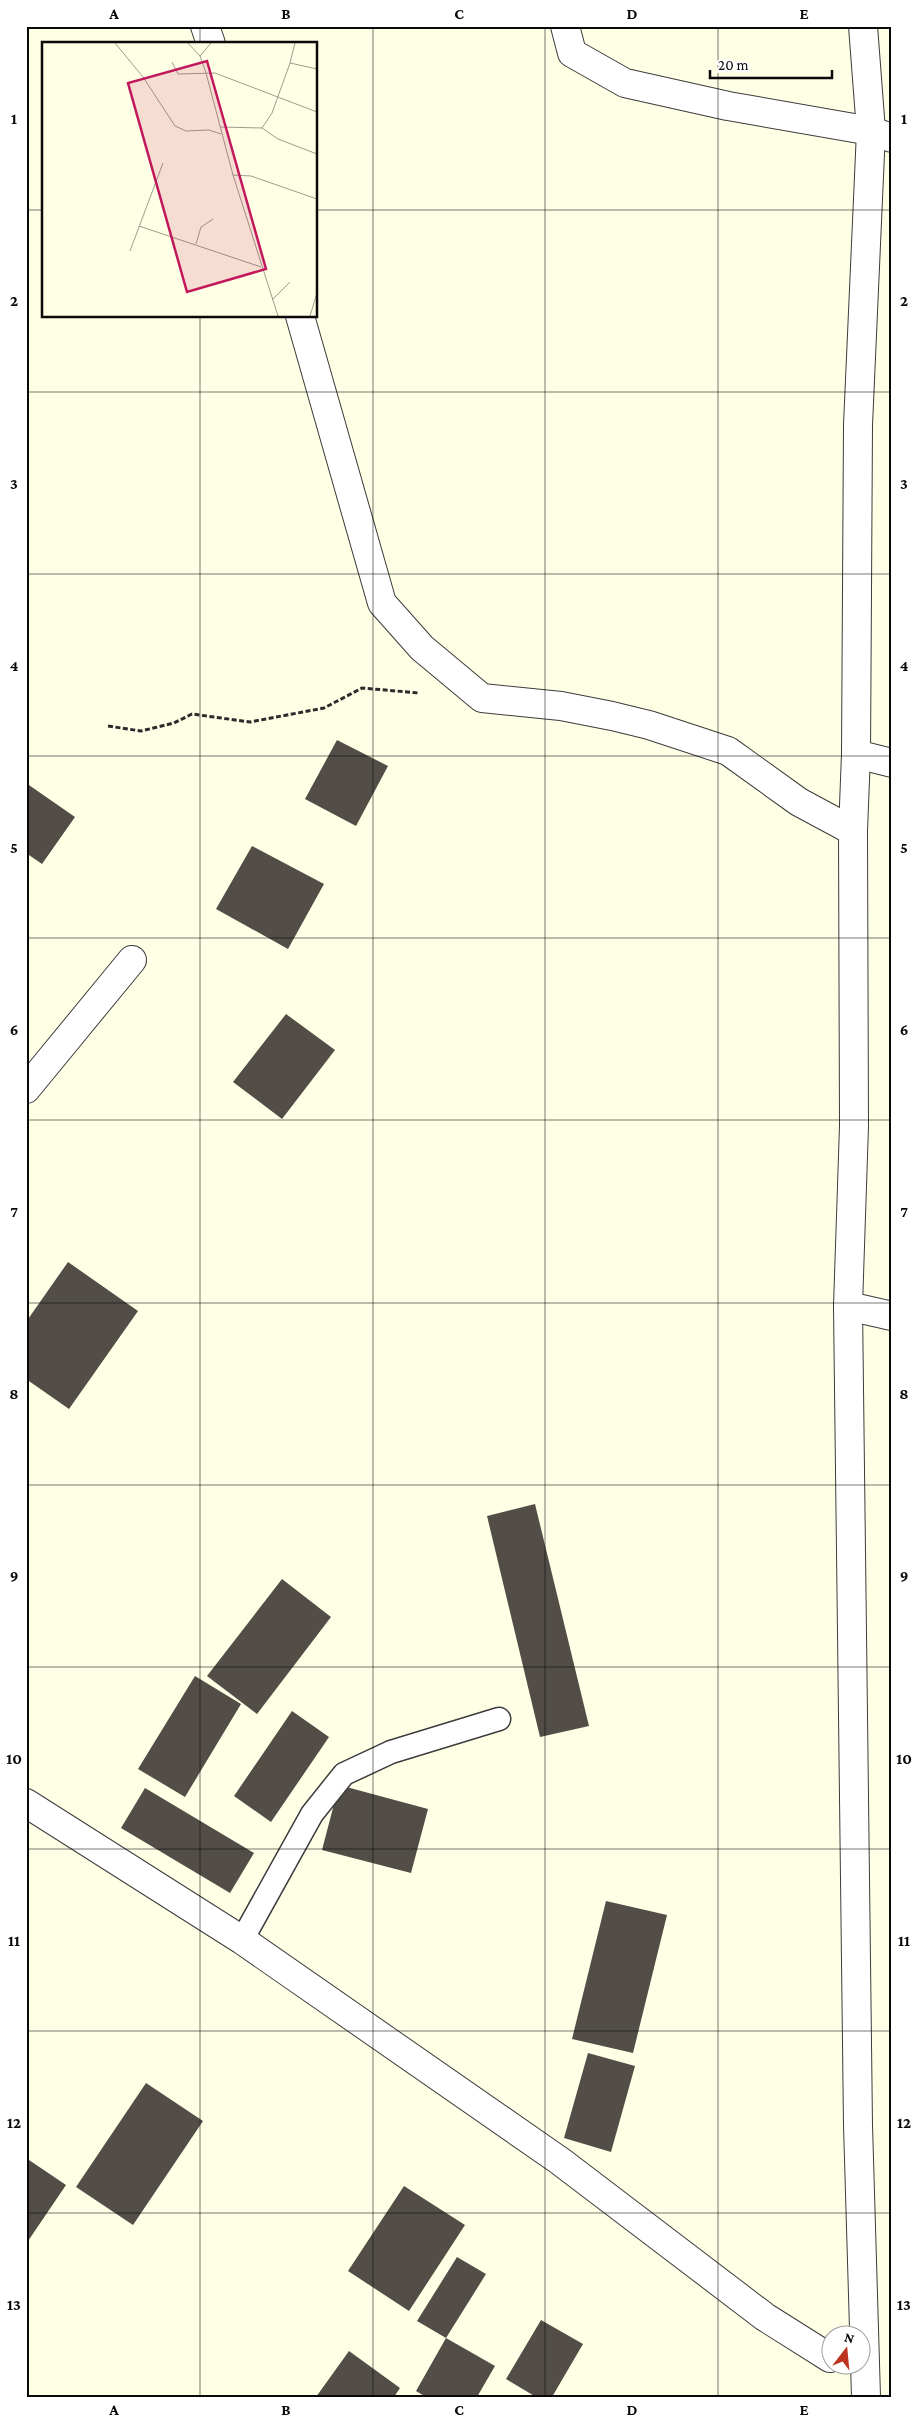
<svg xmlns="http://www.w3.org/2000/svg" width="918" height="2423" viewBox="0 0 918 2423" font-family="'Crimson Pro',serif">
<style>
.building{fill:#524d46}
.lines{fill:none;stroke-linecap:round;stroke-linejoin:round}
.service-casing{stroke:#3c3c3c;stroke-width:25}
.minor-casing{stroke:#3c3c3c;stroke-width:30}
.tertiary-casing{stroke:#3c3c3c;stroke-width:30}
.path{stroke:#2b2b2b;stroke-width:3;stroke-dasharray:5 2.5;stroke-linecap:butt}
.service{stroke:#fff;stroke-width:22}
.minor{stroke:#fff;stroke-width:28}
.tertiary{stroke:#fff;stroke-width:28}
.grid{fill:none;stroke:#090909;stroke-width:1;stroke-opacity:0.55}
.inset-road{fill:none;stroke:#9d9d8e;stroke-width:1}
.view{fill:#c2185b;fill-opacity:0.15;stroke:#c2185b;stroke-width:2.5}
.inset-edge{fill:none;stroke:#090909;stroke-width:2.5}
.neatline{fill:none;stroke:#090909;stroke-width:2}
.grid-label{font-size:16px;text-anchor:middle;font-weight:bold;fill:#090909}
</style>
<rect width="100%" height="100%" fill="#ffffe6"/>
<path class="building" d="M337 740 388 766 356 826 305 799Z
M26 783 75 817 42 864 26 853Z
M252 846 324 884 288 949 216 909Z
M286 1014 335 1050 282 1119 233 1082Z
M68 1262 138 1311 69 1409 26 1379V1322Z
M535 1504 589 1726 540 1737 487 1516Z
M282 1579 331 1617 257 1714 207 1676Z
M195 1676 241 1704 185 1797 138 1769Z
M292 1711 329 1737 271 1822 234 1796Z
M339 1785 428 1809 411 1873 322 1850Z
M145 1788 254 1853 230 1893 121 1828Z
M606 1901 667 1915 633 2053 572 2039Z
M588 2053 635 2066 611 2152 564 2138Z
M146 2083 203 2121 133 2225 76 2187Z
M26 2158 66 2185 26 2244Z
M404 2186 465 2225 409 2311 348 2271Z
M457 2257 486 2274 446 2338 417 2321Z
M541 2320 583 2344 552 2397H536L506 2379Z
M446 2338 495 2366 477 2397H426L416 2391Z
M349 2351 400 2388 394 2397H316Z"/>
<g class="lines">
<g class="service-casing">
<path id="service" d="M242 1940 312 1814 344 1774 391 1752 499 1719"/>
</g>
<g class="minor-casing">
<path id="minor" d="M205 26 211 44
M565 26 572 53 625 83 728 106 871 131 892 138
M300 316 382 603 422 648 482 698 561 706 612 716 649 725 728 751 799 802 853 831
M856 754 892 763
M26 1089 132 960
M848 1306 892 1316
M26 1803 242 1940 560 2161 765 2317 830 2358"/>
</g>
<g class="tertiary-casing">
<path id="tertiary" d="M863 26 871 131 858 425 856 754 853 831 854 1126 848 1306 858 2125 866 2397"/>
</g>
<path class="path" d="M108 726 141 731 174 723 192 714 250 722 324 708 362 688 419 693"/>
<use href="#service" class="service"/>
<use href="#minor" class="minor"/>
<use href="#tertiary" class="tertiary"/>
</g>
<path class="grid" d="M200 26V44M373 26V2397M545 26V2397M718 26V2397M26 210H44M316 210H892M200 316V2397M26 392H892M26 574H892M26 756H892M26 938H892M26 1120H892M26 1303H892M26 1485H892M26 1667H892M26 1849H892M26 2031H892M26 2213H892"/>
<g transform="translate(42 42)">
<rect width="275" height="275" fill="#ffffe6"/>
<path class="inset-road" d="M73 1 101 35 133 84 144 89 167 88 179 92M146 1 158 14 164 31 191 133 236 274M158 14 169 1M130 20 136 32 173 31 275 70M248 21 253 1M178 85 220 86 230 71 248 21 275 27M220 86 236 97 275 112M191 133 209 134 275 157M97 184 219 225M154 202 159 185 171 177M88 209 121 121M230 258 248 240M268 274 275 251"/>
<path class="view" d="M165 19 224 227 145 250 86 41Z"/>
<rect width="275" height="275" class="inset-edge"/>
</g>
<rect width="918" height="2423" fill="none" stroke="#ffffff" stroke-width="55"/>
<g transform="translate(846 2350) rotate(16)"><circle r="24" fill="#ffffff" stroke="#9d9d9d"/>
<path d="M0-4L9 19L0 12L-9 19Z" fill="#bc341f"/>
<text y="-8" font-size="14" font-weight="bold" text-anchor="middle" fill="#090909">N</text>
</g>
<path d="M710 70v8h122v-8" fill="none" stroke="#090909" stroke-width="2.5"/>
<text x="718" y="70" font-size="15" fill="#090909" stroke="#ffffff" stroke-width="4" paint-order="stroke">20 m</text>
<rect x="28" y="28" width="862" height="2368" class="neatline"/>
<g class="grid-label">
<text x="114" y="19">A</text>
<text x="286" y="19">B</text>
<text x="459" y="19">C</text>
<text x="632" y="19">D</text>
<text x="804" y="19">E</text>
<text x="14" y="124">1</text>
<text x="904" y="124">1</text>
<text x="14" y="306">2</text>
<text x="904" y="306">2</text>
<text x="14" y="489">3</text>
<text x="904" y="489">3</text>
<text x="14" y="671">4</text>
<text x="904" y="671">4</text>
<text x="14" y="853">5</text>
<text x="904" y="853">5</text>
<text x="14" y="1035">6</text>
<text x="904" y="1035">6</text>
<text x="14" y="1217">7</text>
<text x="904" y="1217">7</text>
<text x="14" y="1399">8</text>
<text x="904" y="1399">8</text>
<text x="14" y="1581">9</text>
<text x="904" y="1581">9</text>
<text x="14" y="1764">10</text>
<text x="904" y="1764">10</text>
<text x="14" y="1946">11</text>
<text x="904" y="1946">11</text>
<text x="14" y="2128">12</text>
<text x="904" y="2128">12</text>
<text x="14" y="2310">13</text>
<text x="904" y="2310">13</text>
<text x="114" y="2415">A</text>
<text x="286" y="2415">B</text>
<text x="459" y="2415">C</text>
<text x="632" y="2415">D</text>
<text x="804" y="2415">E</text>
</g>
</svg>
